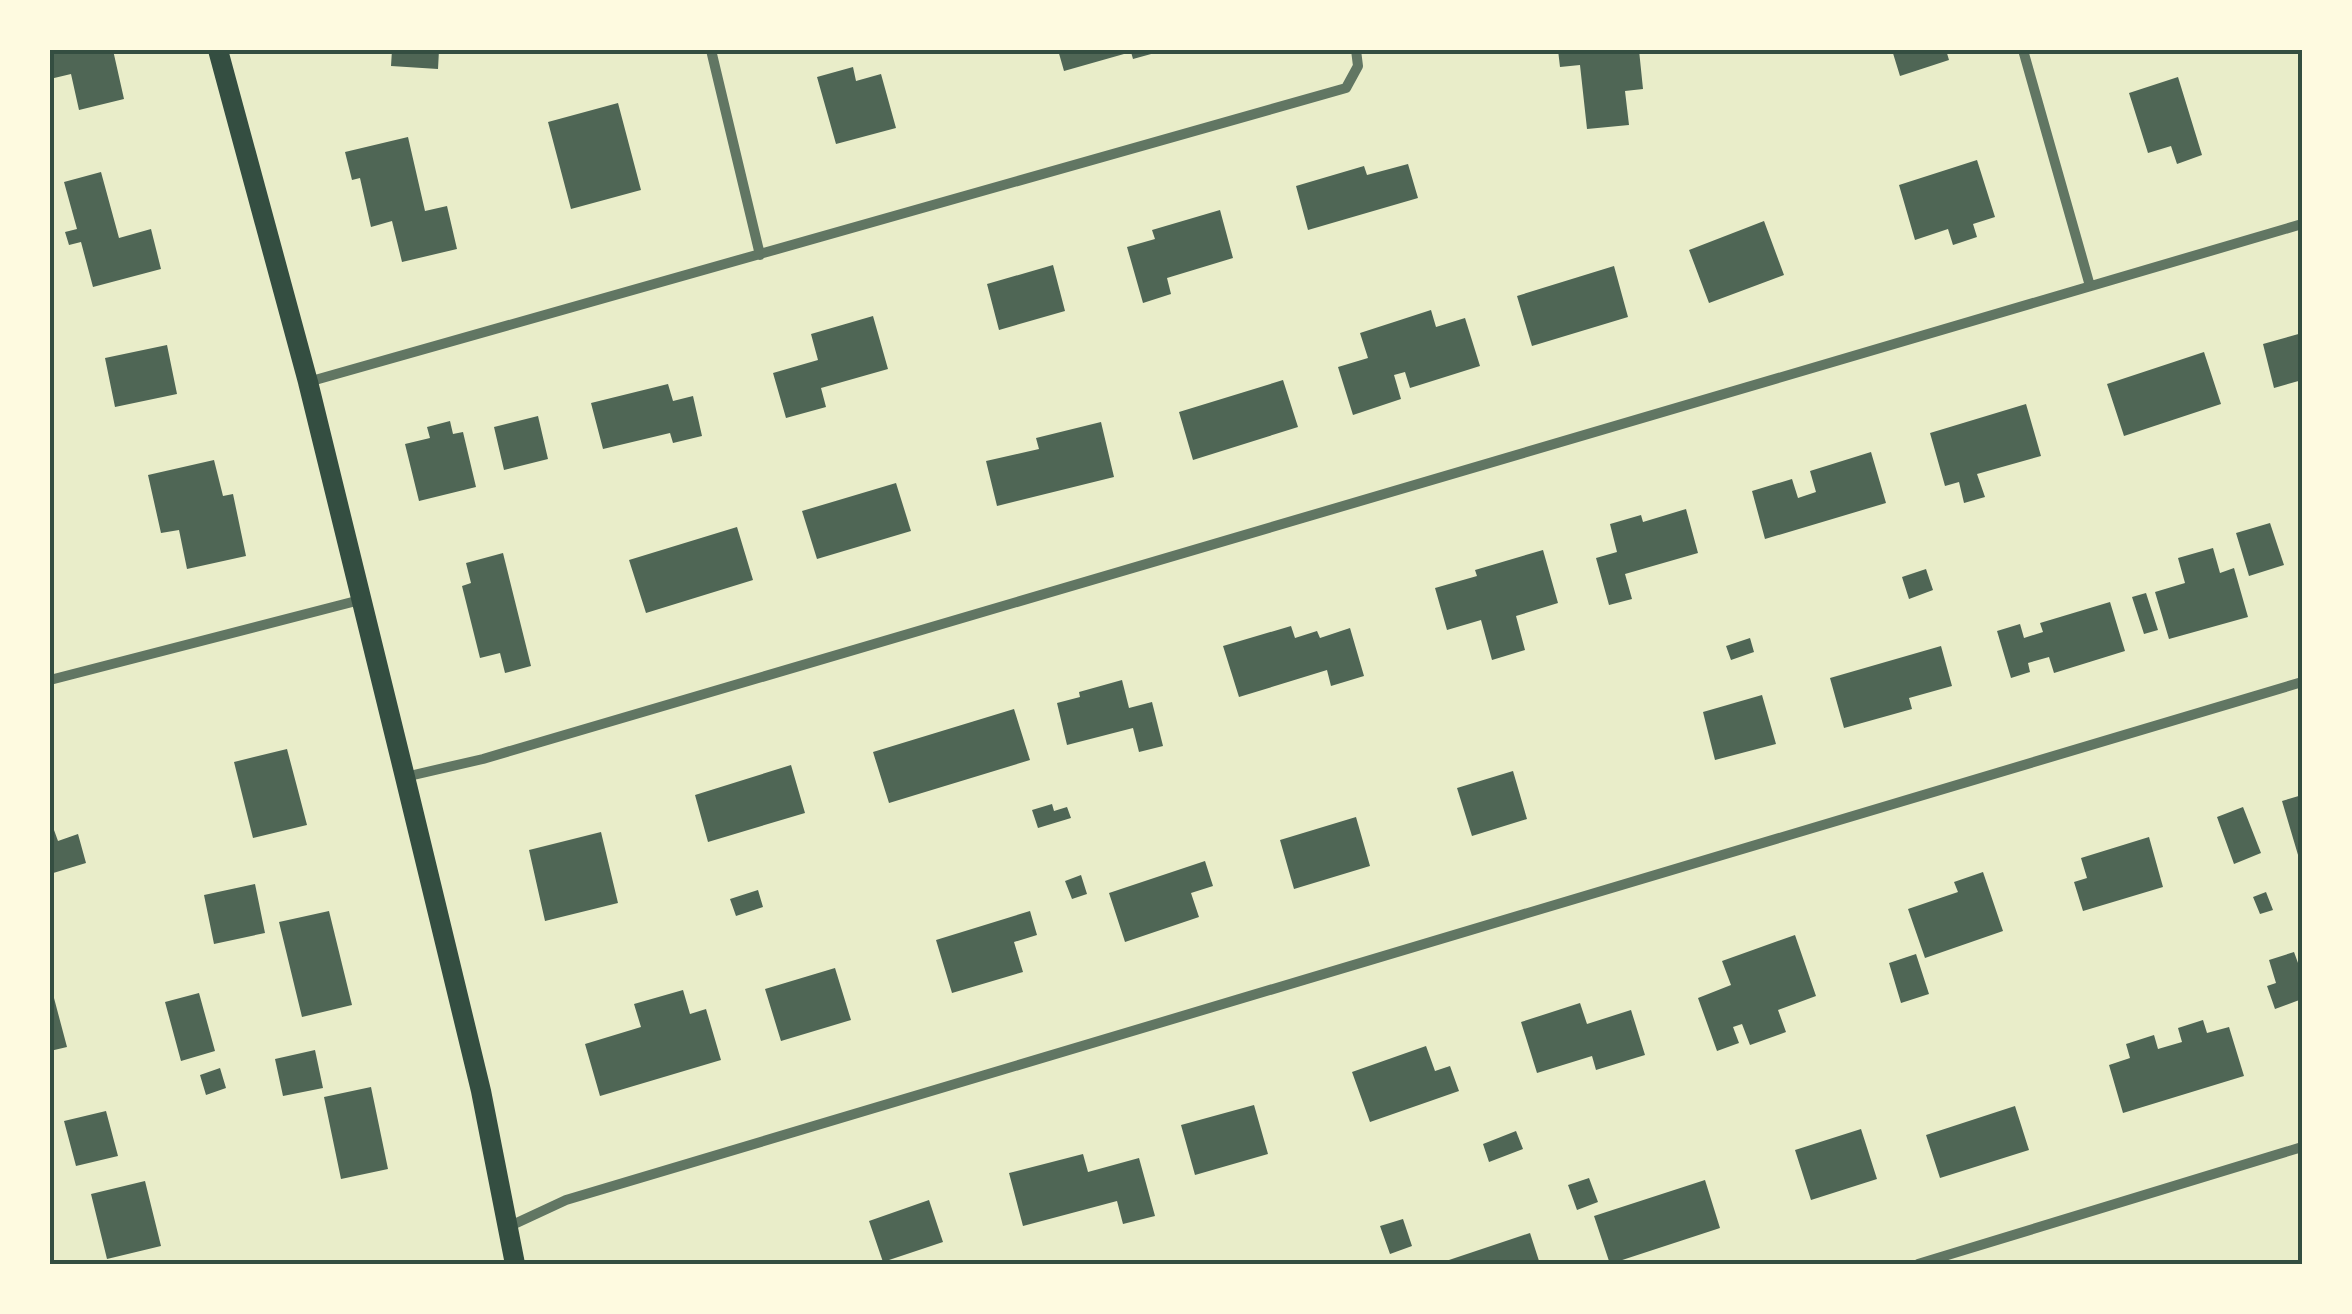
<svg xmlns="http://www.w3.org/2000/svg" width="2352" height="1314" viewBox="0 0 2352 1314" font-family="Barlow,sans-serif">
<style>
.building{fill:#4f6655}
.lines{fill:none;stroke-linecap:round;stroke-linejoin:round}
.minor{stroke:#617663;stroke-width:10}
.secondary{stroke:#344e41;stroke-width:20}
.neatline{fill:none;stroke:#344e41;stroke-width:4}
</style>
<rect width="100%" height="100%" fill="#e9edc9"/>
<path class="building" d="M56 50H113L124 99 79 110 71 74 50 79V51Z
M392 50H439L438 69 391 66Z
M1058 50H1162V51L1133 59 1131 52 1064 71Z
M1558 50H1639L1643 89 1625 91 1629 125 1587 129 1580 65 1560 67Z
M1892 50H1946L1949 60 1900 76Z
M853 67 856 81 881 74 896 128 836 144 817 77Z
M2178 77 2202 155 2177 164 2171 146 2148 153 2129 93Z
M618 103 641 190 571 209 548 122Z
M408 137 425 211 447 206 457 249 402 262 392 221 371 227 360 178 352 180 345 152Z
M1977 160 1995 217 1973 224 1977 237 1953 245 1948 229 1915 240 1899 185Z
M1408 164 1418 198 1308 230 1296 186 1364 166 1367 175Z
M101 172 119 238 151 229 161 269 93 287 81 242 69 245 65 232 77 229 64 182Z
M1220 210 1233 258 1167 278 1171 294 1143 303 1127 247 1155 239 1152 230Z
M1764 221 1784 275 1709 303 1689 250Z
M1053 265 1065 311 999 330 987 284Z
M1614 266 1628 317 1532 346 1517 296Z
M1431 310 1436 327 1465 318 1480 366 1410 388 1405 372 1394 375 1401 399 1353 415 1338 367 1368 358 1360 333Z
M873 316 888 369 821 388 826 407 786 418 773 373 818 360 811 334Z
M2302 333V380L2274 388 2263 344Z
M167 345 177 394 115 407 105 358Z
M2204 352 2221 404 2124 436 2107 384Z
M1283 380 1298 427 1193 460 1179 412Z
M668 384 673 401 693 396 702 436 673 443 670 433 603 449 591 403Z
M2026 404 2041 456 1977 474 1985 497 1964 503 1959 482 1945 486 1930 433Z
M538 416 548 459 504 470 494 427Z
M450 421 453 434 463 432 476 487 419 501 405 444 430 438 427 427Z
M1101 422 1114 477 997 506 986 461 1039 449 1036 438Z
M1871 452 1886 503 1765 539 1752 491 1792 479 1798 498 1816 492 1810 471Z
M214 460 223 496 233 494 246 556 187 569 179 530 161 533 148 475Z
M896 483 911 531 817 559 802 511Z
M1686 509 1698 553 1625 574 1632 599 1609 605 1596 558 1617 552 1610 524 1641 515 1643 522Z
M2270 523 2284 565 2249 576 2236 533Z
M737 527 753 580 646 613 629 560Z
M2213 548 2220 573 2234 568 2248 617 2169 639 2155 592 2185 583 2178 558Z
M1543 550 1558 603 1516 616 1525 650 1492 660 1481 620 1447 630 1435 588 1477 576 1475 570Z
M503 553 531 666 505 673 500 653 480 658 462 586 471 583 466 563Z
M1926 569 1933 590 1909 599 1902 577Z
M2146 593 2158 630 2144 634 2132 597Z
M2110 602 2125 651 2054 673 2049 657 2028 663 2030 672 2011 678 1997 631 2020 624 2024 638 2043 632 2040 623Z
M1291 626 1295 638 1317 631 1320 638 1350 628 1364 676 1331 686 1327 670 1239 697 1223 646Z
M1750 638 1754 652 1731 660 1726 646Z
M1941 646 1952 686 1909 698 1912 709 1844 728 1830 678Z
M1122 680 1129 708 1152 702 1163 746 1139 752 1133 728 1067 745 1057 703 1080 697 1079 692Z
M1762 695 1776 744 1715 760 1703 712Z
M1014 709 1030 760 889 803 873 752Z
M287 749 307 825 253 838 234 762Z
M791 765 805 813 708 842 695 795Z
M1513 771 1527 819 1472 836 1457 788Z
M2302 795V865H2301L2282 801Z
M1052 804 1054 811 1067 807 1071 818 1038 828 1032 810Z
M2243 807 2261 853 2234 864 2217 817Z
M1356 817 1370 866 1294 889 1280 840Z
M50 819 58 841 78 834 86 863 50 874Z
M601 832 618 903 545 921 529 850Z
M2149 837 2163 887 2083 911 2074 882 2087 878 2081 858Z
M1205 861 1213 886 1191 893 1199 917 1125 942 1109 893Z
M1983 872 2003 931 1925 958 1908 909 1958 892 1954 882Z
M1081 875 1087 894 1072 899 1065 881Z
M255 884 265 933 214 944 204 895Z
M758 890 763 907 736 916 730 899Z
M2266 892 2273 910 2260 914 2253 897Z
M329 911 352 1005 302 1017 279 922Z
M1030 911 1037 935 1014 942 1023 972 952 993 936 940Z
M1795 935 1816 996 1778 1010 1786 1032 1750 1045 1742 1024 1733 1027 1739 1043 1717 1051 1698 998 1731 985 1722 961Z
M2294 952 2302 974V999L2275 1009 2267 986 2276 983 2269 960Z
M1916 954 1929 994 1901 1003 1889 963Z
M835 968 851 1020 781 1041 765 989Z
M50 983 67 1047 50 1051Z
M683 990 690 1014 706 1009 721 1060 600 1096 585 1044 641 1027 634 1004Z
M199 993 215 1051 181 1061 165 1002Z
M1580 1003 1587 1024 1631 1010 1645 1055 1596 1070 1592 1056 1537 1073 1521 1022Z
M2203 1020 2207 1033 2229 1027 2244 1076 2123 1113 2109 1065 2130 1058 2126 1044 2154 1035 2158 1049 2182 1042 2178 1028Z
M1426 1046 1435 1071 1450 1066 1459 1091 1370 1122 1352 1072Z
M315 1050 323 1088 283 1096 275 1059Z
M220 1068 226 1088 206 1095 200 1075Z
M371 1087 388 1169 341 1179 324 1097Z
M1254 1105 1268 1154 1195 1175 1181 1125Z
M2015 1106 2029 1150 1940 1178 1926 1135Z
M106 1111 118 1156 76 1166 64 1121Z
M1861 1129 1877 1179 1811 1200 1795 1150Z
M1516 1131 1523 1149 1489 1162 1483 1144Z
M1083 1154 1088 1172 1139 1158 1155 1216 1123 1224 1117 1201 1023 1226 1009 1173Z
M1589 1178 1598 1202 1577 1210 1568 1185Z
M1705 1180 1720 1228 1610 1264 1594 1216Z
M145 1181 161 1246 107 1259 91 1194Z
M929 1200 943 1242 883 1262 869 1221Z
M1403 1219 1412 1246 1390 1254 1380 1226Z
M1530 1233 1540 1264H1440V1263Z"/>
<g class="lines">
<path class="minor" d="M711 50 760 255
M2023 50 2090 286
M308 382 1346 88 1358 66 1356 50
M50 680 360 600
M405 777 483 759 2302 224
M510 1226 566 1200 2302 682
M1918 1264 2302 1147"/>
<path class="secondary" d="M218 50 308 382 405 777 481 1091 515 1264"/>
</g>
<rect width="2352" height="1314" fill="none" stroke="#fefae0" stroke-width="105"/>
<rect x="52" y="52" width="2248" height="1210" class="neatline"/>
</svg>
